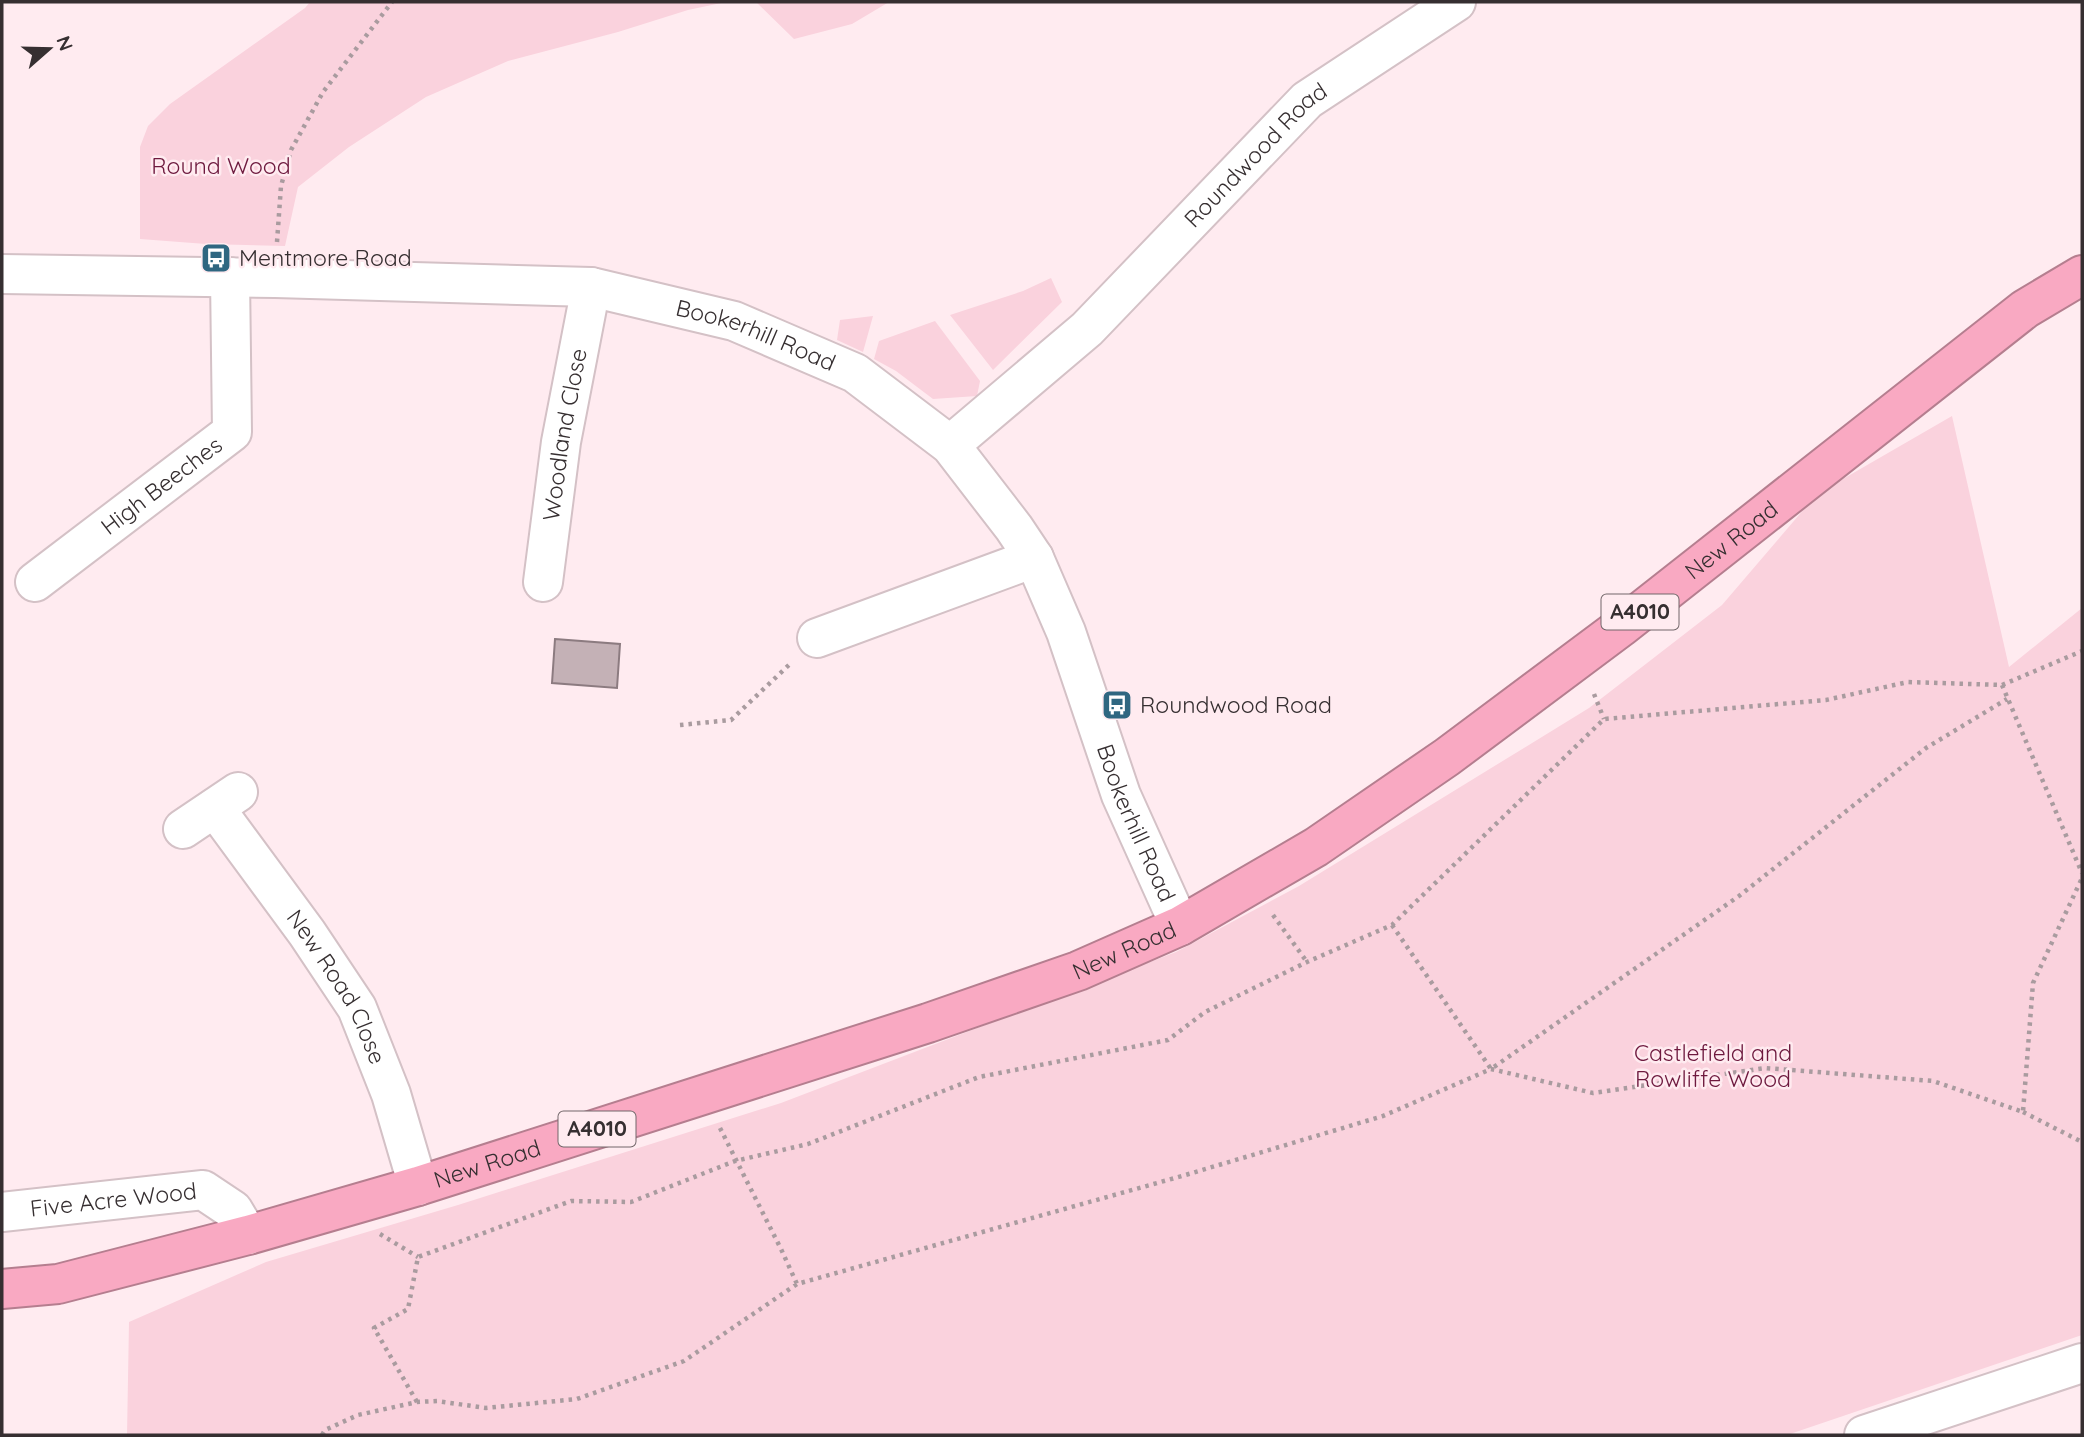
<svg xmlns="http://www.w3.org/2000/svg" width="2084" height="1437" viewBox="0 0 2084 1437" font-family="Quicksand,sans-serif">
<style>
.green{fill:#fad2dd}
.building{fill:#c4b1b6;stroke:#8c7b80;stroke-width:2}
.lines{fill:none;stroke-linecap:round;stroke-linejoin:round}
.minor-casing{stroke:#d4c1c6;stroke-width:42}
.highway-casing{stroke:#b57e8f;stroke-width:42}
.path{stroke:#a99b9f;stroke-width:4.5;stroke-dasharray:3.5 5;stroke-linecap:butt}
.minor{stroke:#fff;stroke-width:38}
.highway{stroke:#f9a9c2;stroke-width:38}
.labels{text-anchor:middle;stroke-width:5;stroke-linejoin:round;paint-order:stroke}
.shield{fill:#ffebf0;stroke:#72676a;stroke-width:2}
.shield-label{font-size:21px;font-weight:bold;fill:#362f31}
.street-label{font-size:23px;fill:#362f31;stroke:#ffebf0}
.park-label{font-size:23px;fill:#6e193e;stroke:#ffebf0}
.poi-label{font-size:23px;fill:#362f31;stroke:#ffebf0;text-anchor:start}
</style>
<rect width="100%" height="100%" fill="#ffebf0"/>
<path class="green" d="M310 2H726L688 10 618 32 508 61 426 97 349 147 298 187 285 246 206 244 140 239V147L148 126 170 104 305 8Z
M756 2H889L852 24 794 39Z
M1051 278 1062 302 993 370 950 315 1023 291Z
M873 316 863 352 837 340 840 320Z
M935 321 980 381 977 396 933 399 896 371 874 359 879 341Z
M1952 416 2009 667 2082 608V1335L1787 1435H127L129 1322 266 1262 458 1205 781 1103 1176 952 1299 886 1589 708 1722 605 1817 494Z"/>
<path class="building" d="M555 639 620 644 617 688 552 683Z"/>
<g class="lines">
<g class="minor-casing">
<g id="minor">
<path id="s1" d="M2 274 275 278 591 287 734 321 855 373 950 445 1014 528 1034 558 1066 632 1121 795 1180 926"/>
<path id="s2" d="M950 445 1087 329 1307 100 1456 2"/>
<path id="s3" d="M35 582 232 432 230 277"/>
<path id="s4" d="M543 582 561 442 591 287"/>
<path d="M817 638 1034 558"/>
<path id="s5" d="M215 808 307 933 357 1008 391 1094 418 1186"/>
<path d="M183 829 238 792"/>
<path id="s6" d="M2 1212 203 1190 233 1210 248 1235"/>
<path d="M1864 1435 2082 1363"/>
</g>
</g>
<g class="highway-casing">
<g id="highway">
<path id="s7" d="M2 1289 58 1284 248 1235 418 1186 928 1023 1078 971 1180 926 1316 847 1447 757 1621 627 2025 309 2082 275"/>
</g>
</g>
<path class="path" d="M277 242 281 186 291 150 323 92 392 2
M2002 685 2082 873
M1594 694 1604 719
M680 725 731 720 791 663
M1273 915 1307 962
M1392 925 1491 1069 1739 896 1926 748 2007 699
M2023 1112 2082 1142
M720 1128 781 1249 797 1284
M380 1234 418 1257
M417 1402 374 1328 408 1309 418 1257 571 1201 631 1202 735 1161 808 1144 979 1077 1168 1040 1205 1012 1307 962 1392 925 1604 719 1826 700 1908 682 2002 685 2082 651
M322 1435 325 1430 358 1415 417 1402 437 1401 486 1408 577 1399 684 1361 797 1284 1182 1176 1383 1116 1491 1069 1593 1093 1765 1068 1933 1081 2023 1112 2033 983 2082 878"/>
<use href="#minor" class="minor"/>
<use href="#highway" class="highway"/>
</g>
<defs>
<g id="bus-square" transform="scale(1.575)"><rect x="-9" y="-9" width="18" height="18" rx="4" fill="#2f6781" stroke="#ffebf0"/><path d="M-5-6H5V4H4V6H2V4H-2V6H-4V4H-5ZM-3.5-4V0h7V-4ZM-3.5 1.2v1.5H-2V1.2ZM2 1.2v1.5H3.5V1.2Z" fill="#fff"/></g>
</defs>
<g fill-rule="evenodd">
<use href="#bus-square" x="216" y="258"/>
<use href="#bus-square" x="1117" y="705"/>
</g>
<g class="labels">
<g class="shield">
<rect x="1601.5" y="594.5" width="77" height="35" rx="5"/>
<rect x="558.5" y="1111.5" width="77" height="35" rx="5"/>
</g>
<g class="shield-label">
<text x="1640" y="619">A4010</text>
<text x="597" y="1136">A4010</text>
</g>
<g class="street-label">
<text dy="8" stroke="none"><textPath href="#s2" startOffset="422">Roundwood Road</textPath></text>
<text dy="8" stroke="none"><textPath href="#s1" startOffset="761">Bookerhill Road</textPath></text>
<text dy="8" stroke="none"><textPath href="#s4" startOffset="149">Woodland Close</textPath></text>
<text dy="8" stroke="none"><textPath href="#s3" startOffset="159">High Beeches</textPath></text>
<text dy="8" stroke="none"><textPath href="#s7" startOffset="1909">New Road</textPath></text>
<text dy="8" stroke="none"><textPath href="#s1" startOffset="1412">Bookerhill Road</textPath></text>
<text dy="8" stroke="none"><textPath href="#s7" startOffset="1174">New Road</textPath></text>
<text dy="8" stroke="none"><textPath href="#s5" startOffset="217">New Road Close</textPath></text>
<text dy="8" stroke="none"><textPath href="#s7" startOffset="502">New Road</textPath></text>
<text dy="8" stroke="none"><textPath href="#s6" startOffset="112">Five Acre Wood</textPath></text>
</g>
<g class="park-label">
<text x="221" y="174">Round Wood</text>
<text x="1713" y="1061">Castlefield and<tspan x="1713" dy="26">Rowliffe Wood</tspan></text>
</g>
<g class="poi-label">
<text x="239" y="266">Mentmore Road</text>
<text x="1140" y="713">Roundwood Road</text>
</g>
</g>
<rect width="2084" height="1437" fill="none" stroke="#362f31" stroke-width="7"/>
<g transform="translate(49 49) rotate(70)" stroke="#ffebf0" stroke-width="5" paint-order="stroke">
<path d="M0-5L12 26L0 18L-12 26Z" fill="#362f31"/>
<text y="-10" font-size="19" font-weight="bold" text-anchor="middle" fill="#362f31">N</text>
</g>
</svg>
